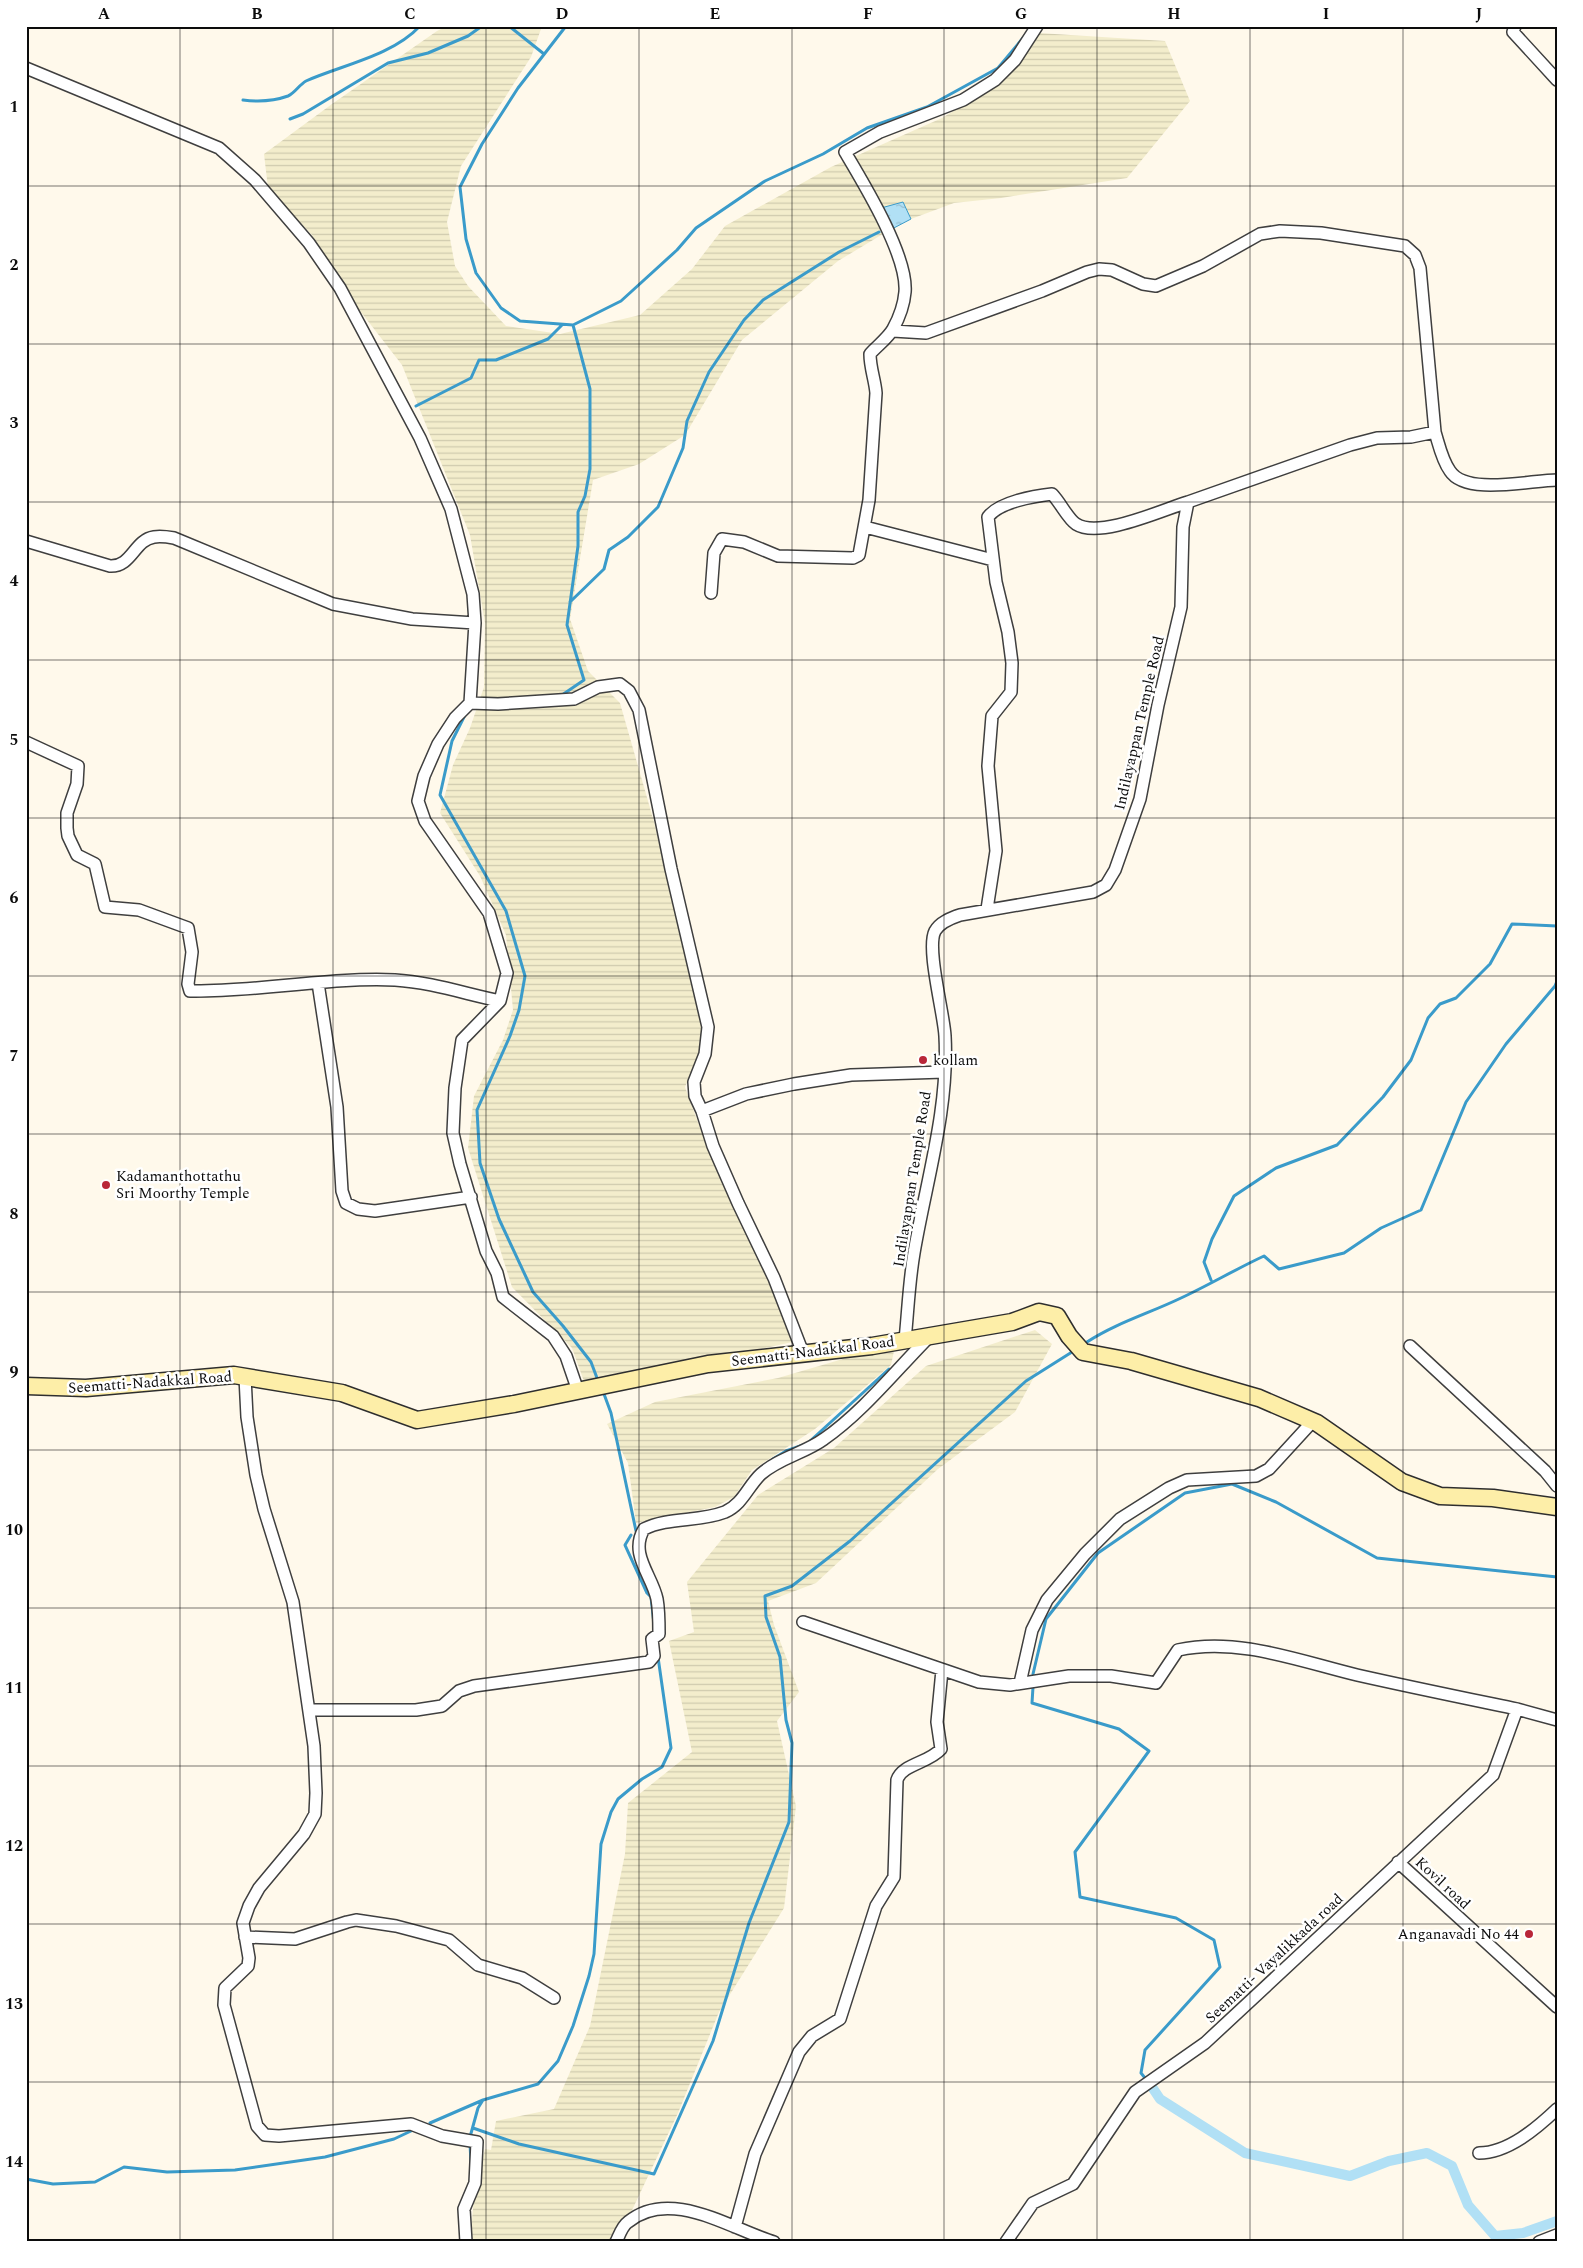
<svg xmlns="http://www.w3.org/2000/svg" width="1583" height="2268" viewBox="0 0 1583 2268" font-family="Spectral,serif">
<style>
.farmland{fill:url(#farmland-rules)}
.water{fill:url(#water-ripples);stroke:#3a9bca}
.lines{fill:none;stroke-linecap:round;stroke-linejoin:round}
.stream{stroke:#3a9bca;stroke-width:3}
.canal{stroke:#b1e0f5;stroke-width:10}
.street-casing{stroke:#3f3f3f;stroke-width:14}
.secondary-casing{stroke:#2e2e2e;stroke-width:19}
.street{stroke:#fff;stroke-width:11}
.secondary{stroke:#fdeea8;stroke-width:16}
.grid{fill:none;stroke:#0c0c0c;stroke-width:1;stroke-opacity:0.55}
.poi-dot{fill:#b92739;stroke:#fff;stroke-width:2}
.labels{text-anchor:middle;stroke-width:5;stroke-linejoin:round;paint-order:stroke}
.street-label{font-size:15px;fill:#0c0c0c;stroke:#fff}
.poi-label{font-size:15px;fill:#0c0c0c;stroke:#fff;text-anchor:start}
.neatline{fill:none;stroke:#0c0c0c;stroke-width:2}
.grid-label{font-size:16px;text-anchor:middle;font-weight:bold;fill:#0c0c0c}
</style>
<defs>
<pattern id="farmland-rules" width="6" height="5" patternUnits="userSpaceOnUse" patternTransform="scale(1.25)"><rect width="6" height="5" fill="#f3edcc"/><path d="M0 2.5h6" fill="none" stroke="#cfcaae"/></pattern>
<pattern id="water-ripples" width="26" height="14" patternUnits="userSpaceOnUse" patternTransform="scale(1.25)"><rect width="26" height="14" fill="#b1e0f5"/><path d="M2 4q2-2 4 0t4 0M15 11q2-2 4 0t4 0" fill="none" stroke="#97bfd1"/></pattern>
</defs>
<rect width="100%" height="100%" fill="#fff9eb"/>
<path class="farmland" d="M447 26H546L541 29 531 57 461 166 447 222 455 266 468 286 506 326 560 334 640 315 692 269 725 226 831 167 942 118 996 85 1039 33 1165 41 1190 101 1127 178 1001 198 954 203 903 222 838 261 742 340 685 435 639 464 593 480 570 619 588 671 620 703 654 822 705 1042 685 1087 703 1136 724 1187 797 1341 586 1387 572 1348 512 1287 468 1148 474 1096 503 1040 513 1010 506 935 480 876 440 813 453 765 470 728 484 687 485 623 470 535 402 365 357 307 312 235 268 188 264 154 332 104 437 31Z
M1035 1330 1052 1344 1015 1412 938 1469 816 1583 768 1601 774 1625 799 1692 777 1721 796 1806 784 1908 719 2012 678 2113 617 2242H470L475 2187 485 2149 491 2150 496 2121 554 2109 590 2026 625 1854 628 1803 692 1752 669 1641 694 1632 687 1582 758 1495 834 1448 926 1366Z
M894 1351 891 1365 815 1429 752 1470 734 1497 715 1507 636 1523 628 1463 607 1424 655 1402 778 1378 860 1354Z"/>
<path class="water" d="M903 202 911 219 890 230 881 208Z"/>
<g class="lines">
<path class="stream" d="M509 26 544 54
M566 26 518 88 482 144 460 187 466 239 476 273 501 308 520 321 573 325
M243 100C258 102 274 101 288 96 295 93 299 85 306 81 342 65 392 56 420 26
M290 119 303 114 388 63 428 53 468 36 482 26
M416 406 471 378 479 360H496L548 339 562 325
M570 602 604 569 609 550 628 537 658 507 683 448 687 421 709 372 744 320 763 300 839 252 879 232
M562 695 584 680 567 625 578 546V512L585 496 590 469V389L573 325 621 301 677 250 696 228 765 181 823 154 867 128 927 107 998 68 1028 32
M465 715 452 741 440 795 506 911 525 976 519 1010 510 1036 477 1110 480 1163 499 1219 533 1292 563 1326 591 1362 597 1378
M1211 1280 1204 1262 1212 1239 1234 1196 1276 1168 1337 1145 1383 1097 1411 1060 1428 1018 1440 1004 1456 998 1490 964 1512 924 1557 926
M1087 1342C1116 1323 1150 1313 1181 1298 1209 1285 1236 1269 1264 1256L1279 1269 1344 1253 1381 1228 1421 1210 1466 1102 1506 1044 1555 986 1557 981
M604 1394 611 1413 636 1531
M809 1442 889 1369
M773 1459 786 1451 803 1445
M631 1535 625 1545 647 1593 651 1597 654 1624
M1033 1674 1046 1619 1098 1553 1185 1493 1232 1484 1276 1502 1377 1558 1557 1577
M1033 1687 1032 1703 1119 1729 1149 1751 1075 1852 1080 1897 1176 1918 1214 1940 1220 1967 1145 2050 1141 2073 1145 2078
M430 2123 483 2100
M473 2128 519 2144 654 2174 713 2041 749 1923 789 1822 792 1743 786 1720 780 1657 766 1617 765 1596 792 1586 850 1541 1026 1381 1072 1352
M470 2137 478 2108 483 2100 538 2084 558 2061 573 2026 589 1976 594 1954 601 1844 611 1812 618 1799 642 1779 662 1767 671 1748 658 1657
M470 2144 471 2163
M26 2179 53 2184 95 2182 124 2167 167 2172 235 2170 325 2157 394 2139 411 2131"/>
<path class="canal" d="M1152 2087 1160 2099 1245 2153 1350 2176 1389 2161 1427 2153 1452 2166 1468 2205 1495 2236 1523 2233 1557 2221"/>
<g class="street-casing">
<path id="street" d="M1515 26 1513 32 1557 80
M26 68 219 148 255 180 309 243 340 288 420 438 451 509 473 594 475 623 470 703 455 718 438 744 424 776 418 801 425 821 489 913 507 973 500 1001 462 1040 455 1088 453 1133 460 1164 486 1251 497 1273 503 1297 553 1336 566 1356 578 1391
M893 331 926 333 1042 291 1087 272 1099 269 1112 270 1143 284 1156 286 1203 266 1260 234 1280 231 1321 233 1405 246 1415 255 1420 268 1435 432
M865 527 993 560
M26 541 110 566C132 567 134 540 154 537 160 536 168 537 174 538L333 604 412 619 475 623
M711 593 714 553 722 539 744 542 778 556 853 558 859 555 869 500 876 393C875 380 870 368 870 354 877 346 888 338 893 329 899 318 904 304 905 292 908 256 864 184 845 152L880 132 963 100 995 80 1015 60 1037 26
M470 703 498 704 574 699 598 687 620 684 629 691 639 710 671 869 708 1027 705 1054 694 1082 695 1096 702 1111 713 1146 738 1203 774 1278 803 1353
M26 742 78 766 77 784 67 813V828L68 836 77 855 95 864 105 907 139 910 188 928 192 952 188 984 190 991C259 992 327 977 395 980 430 982 466 994 500 1001
M987 909 996 851 988 766 992 716 1011 692 1012 663 1008 632 996 582 988 517C999 502 1034 496 1052 494 1060 502 1068 519 1076 524 1099 539 1162 510 1188 502
M318 983 337 1107 342 1191 346 1203 358 1209 375 1211 471 1197
M702 1111 746 1094 794 1084 851 1075 944 1072
M905 1340C908 1311 909 1282 914 1253 926 1182 949 1109 945 1036 944 1014 926 948 935 931 940 922 951 918 960 915L1093 892 1106 885 1115 870 1140 799 1158 705 1181 607 1183 527 1188 502 1350 445 1377 438 1411 437 1435 432C1439 445 1442 460 1450 471 1466 496 1531 480 1557 480
M1410 1346 1545 1471 1557 1486
M245 1377 247 1417 256 1475 264 1509 293 1602 314 1746 316 1793 315 1814 304 1834 259 1888 249 1906 243 1923 249 1958 248 1966 225 1988 224 2005 257 2126 265 2135 279 2136 411 2124 442 2136 477 2142 475 2183 464 2209 466 2242
M803 1622 979 1682 1010 1685 1069 1676H1111L1156 1683 1178 1650C1238 1637 1299 1661 1357 1675 1410 1687 1464 1698 1517 1709
M1020 1683 1032 1630 1047 1600 1085 1554 1120 1519 1169 1488 1187 1480 1256 1476 1269 1469 1313 1421
M309 1710H416L442 1706 459 1691 474 1686 649 1662 654 1656 652 1639 659 1634C659 1623 659 1610 657 1599 652 1575 629 1554 644 1529 668 1517 699 1522 725 1512 743 1504 748 1486 761 1474 779 1458 805 1453 824 1439 863 1412 897 1369 930 1336
M1398 1862 1557 2007
M245 1937 295 1939 347 1922 356 1920 396 1926 449 1940 478 1965 522 1978 554 1998
M1479 2153C1508 2153 1537 2128 1557 2109
M735 2227 755 2154 799 2052 812 2036 840 2019 876 1906 894 1877 897 1780C902 1764 929 1763 941 1749L937 1722 942 1670
M616 2242C619 2236 622 2226 628 2222 670 2187 731 2229 774 2242
M1006 2242 1033 2203 1073 2184 1135 2092 1205 2043 1493 1775 1517 1709 1557 1720
M1539 2242 1557 2235"/>
</g>
<g class="secondary-casing">
<path id="secondary" d="M26 1386 86 1388 234 1375 342 1393 417 1420 514 1404 708 1364 872 1346 1012 1322 1039 1312 1057 1316 1069 1336 1083 1352 1131 1361 1259 1398 1317 1423 1402 1482 1440 1496 1493 1498 1557 1507"/>
</g>
<use href="#street" class="street"/>
<use href="#secondary" class="secondary"/>
</g>
<path class="grid" d="M180 26V2242M333 26V2242M486 26V2242M639 26V2242M792 26V2242M944 26V2242M1097 26V2242M1250 26V2242M1403 26V2242M26 186H1557M26 344H1557M26 502H1557M26 660H1557M26 818H1557M26 976H1557M26 1134H1557M26 1292H1557M26 1450H1557M26 1608H1557M26 1766H1557M26 1924H1557M26 2082H1557"/>
<g class="poi-dot">
<circle cx="923" cy="1060" r="5"/>
<circle cx="106" cy="1185" r="5"/>
<circle cx="1529" cy="1934" r="5"/>
</g>
<g class="labels">
<g class="street-label">
<text transform="translate(1139 723) rotate(-77)" y="5">Indilayappan Temple Road</text>
<text transform="translate(912 1179) rotate(-81)" y="5">Indilayappan Temple Road</text>
<text transform="translate(813 1351) rotate(-7)" y="5">Seematti-Nadakkal Road</text>
<text transform="translate(150 1382) rotate(-4)" y="5">Seematti-Nadakkal Road</text>
<text transform="translate(1443 1883) rotate(43)" y="5">Kovil road</text>
<text transform="translate(1274 1958) rotate(-43)" y="5">Seematti- Vayalikkada road</text>
</g>
<g class="poi-label">
<text x="933" y="1065">kollam</text>
<text x="116" y="1181">Kadamanthottathu<tspan x="116" dy="17">Sri Moorthy Temple</tspan></text>
<text x="1519" y="1939" text-anchor="end">Anganavadi No 44</text>
</g>
</g>
<rect width="1583" height="2268" fill="none" stroke="#ffffff" stroke-width="55"/>
<rect x="28" y="28" width="1528" height="2212" class="neatline"/>
<g class="grid-label">
<text x="104" y="19">A</text>
<text x="257" y="19">B</text>
<text x="410" y="19">C</text>
<text x="562" y="19">D</text>
<text x="715" y="19">E</text>
<text x="868" y="19">F</text>
<text x="1021" y="19">G</text>
<text x="1174" y="19">H</text>
<text x="1326" y="19">I</text>
<text x="1479" y="19">J</text>
<text x="14" y="112">1</text>
<text x="14" y="270">2</text>
<text x="14" y="428">3</text>
<text x="14" y="586">4</text>
<text x="14" y="745">5</text>
<text x="14" y="903">6</text>
<text x="14" y="1061">7</text>
<text x="14" y="1219">8</text>
<text x="14" y="1377">9</text>
<text x="14" y="1535">10</text>
<text x="14" y="1693">11</text>
<text x="14" y="1851">12</text>
<text x="14" y="2009">13</text>
<text x="14" y="2167">14</text>
</g>
</svg>
